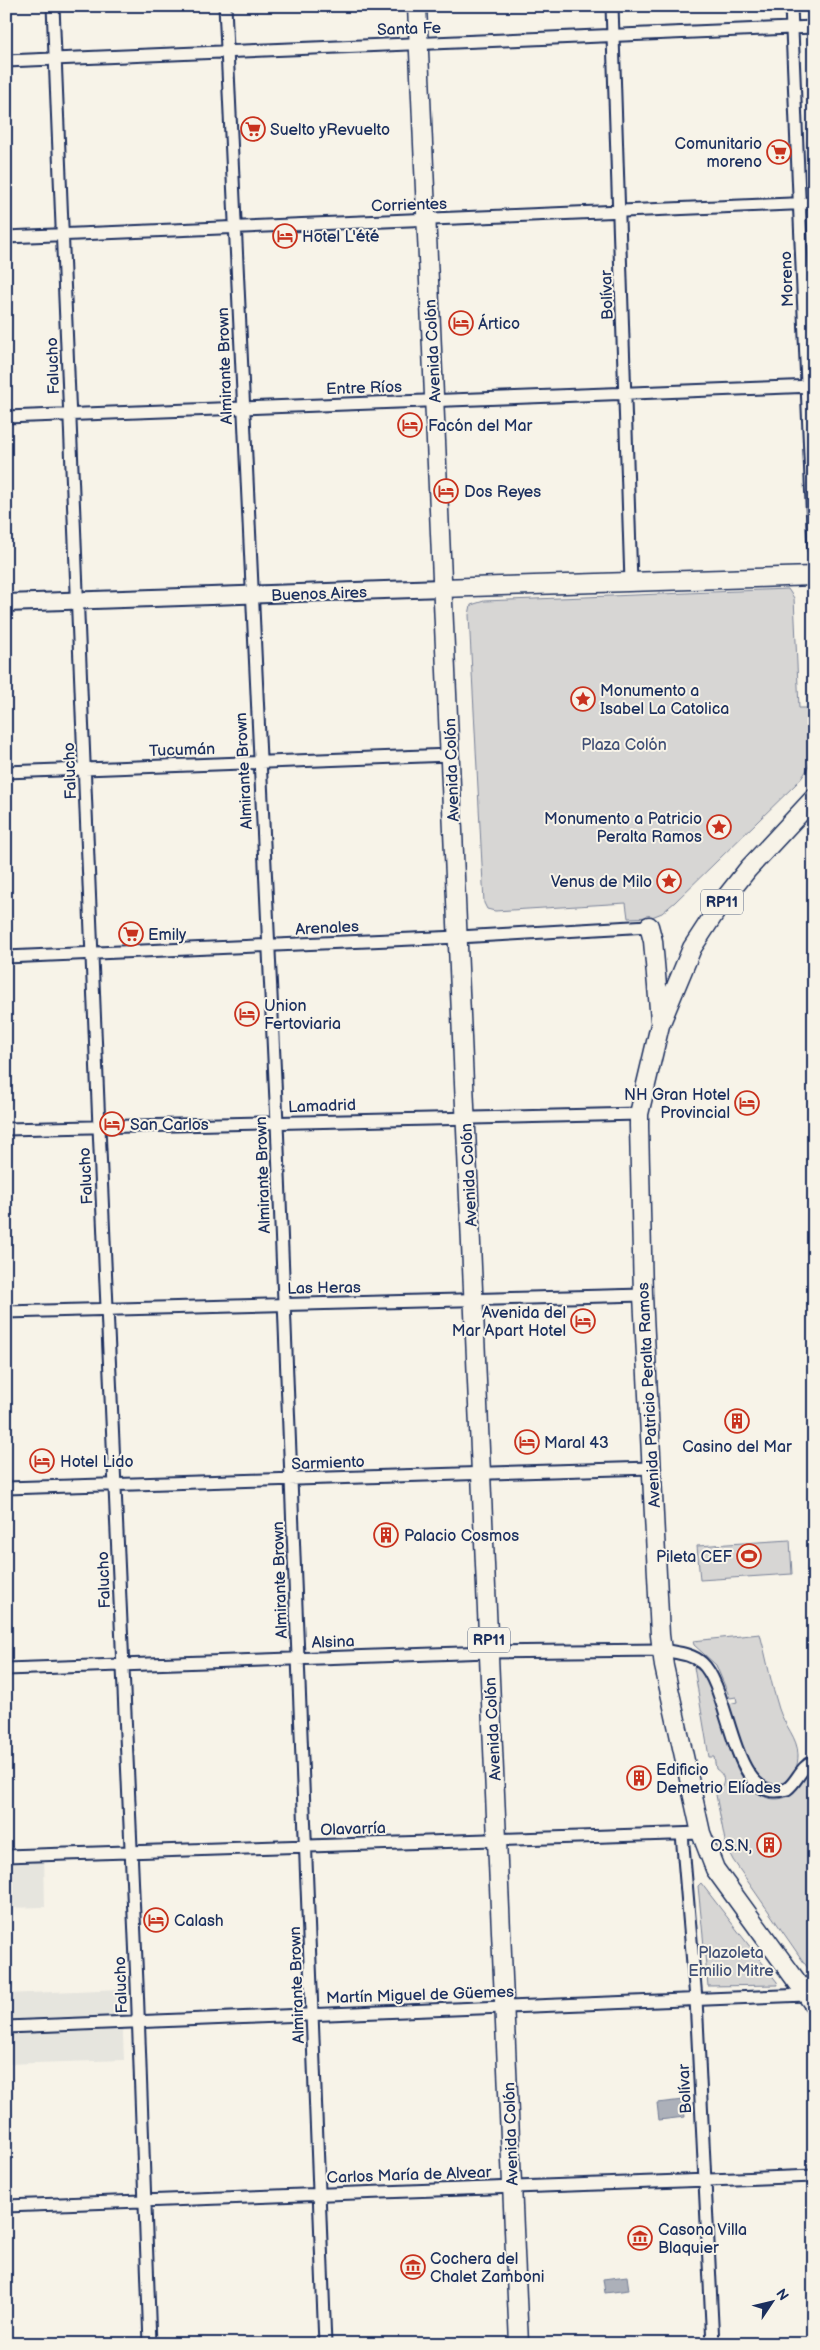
<svg xmlns="http://www.w3.org/2000/svg" width="820" height="2350" viewBox="0 0 820 2350" font-family="'Balsamiq Sans',sans-serif">
<style>
.built{fill:#e6e5de}
.green{fill:#d7d6d4;stroke:#798299}
.water{fill:#acb0b9;stroke:#727c95}
.lines{fill:none;stroke-linecap:round;stroke-linejoin:round}
.street-casing{stroke:#1b2f5e;stroke-width:15}
.secondary-casing{stroke:#1b2f5e;stroke-width:20}
.primary-casing{stroke:#1b2f5e;stroke-width:21}
.street{stroke:#f7f3e8;stroke-width:11}
.secondary{stroke:#f7f3e8;stroke-width:16}
.primary{stroke:#f7f3e8;stroke-width:18}
.labels{text-anchor:middle;stroke-width:4;stroke-linejoin:round;paint-order:stroke}
.shield{fill:#f7f3e8;stroke:#5d6a87;stroke-width:1}
.shield-label{font-size:15px;font-weight:bold;fill:#1b2f5e}
.street-label{font-size:16px;fill:#1b2f5e;stroke:#f7f3e8}
.poi-label{font-size:16px;fill:#1b2f5e;stroke:#f7f3e8;text-anchor:start}
.park-label{font-size:16px;fill:#415076;stroke:#f7f3e8}
</style>
<rect width="100%" height="100%" fill="#f7f3e8"/>
<filter id="ink" filterUnits="userSpaceOnUse"><feTurbulence type="fractalNoise" baseFrequency=".02" numOctaves="2"/><feDisplacementMap in="SourceGraphic" scale="10" xChannelSelector="R" yChannelSelector="G"/><feConvolveMatrix kernelMatrix="1 2 1 2 8 2 1 2 1" color-interpolation-filters="sRGB"/></filter>
<g filter="url(#ink)">
<path class="built" d="M44 1855 45 1907 6 1908V1856Z
M121 1989 124 2060 6 2064V1994Z"/>
<path class="green" d="M788 589 794 598 799 708H812C813 735 818 761 798 782L675 902 662 913 652 917 628 918 626 903 495 911 487 909 484 903 469 615 471 605 484 601Z
M790 1540 792 1574 700 1580 697 1546Z
M760 1634C767 1659 771 1685 779 1709 784 1725 798 1738 798 1755 798 1765 795 1776 786 1781 751 1800 735 1724 729 1704L737 1702 736 1697 730 1698 716 1665 694 1645 693 1641Z
M694 1667C731 1684 717 1776 763 1796 771 1800 780 1800 789 1796 800 1790 802 1774 814 1767V1977L733 1860 726 1846 716 1795C724 1786 728 1777 716 1769L714 1757H709Z
M701 1883 777 1982 778 1985 708 1986 698 1886Z"/>
<path class="water" d="M683 2100 685 2117 659 2120 657 2103Z
M627 2276 629 2290 605 2293 603 2279Z"/>
<g class="lines">
<g class="street-casing">
<path id="street" d="M53 6 99 1127 137 1983 150 2344
M225 6 277 1123 325 2344
M612 6 631 582
M791 6 814 550
M6 61 814 27
M6 237 814 203
M6 417 814 386
M6 772 450 755
M6 957 458 937 649 926
M6 1129 639 1114
M6 1312 643 1295
M6 1488 651 1468
M6 1669 489 1652 662 1650C676 1653 691 1653 702 1663 731 1689 732 1808 787 1789 798 1781 800 1767 814 1761
M682 1834 696 1999 713 2344
M6 1856 701 1833
M6 2027 806 1995
M6 2206 814 2176"/>
</g>
<g class="secondary-casing">
<path id="secondary" d="M6 603 442 588"/>
</g>
<g class="primary-casing">
<path id="primary" d="M417 6 519 2344
M442 588 814 576
M814 798 748 869 722 902 692 948 660 1025 639 1114V1126L643 1295 660 1635 664 1666 701 1833 715 1869 814 2005
M649 926 653 941 660 1020"/>
</g>
<use href="#street" class="street"/>
<use href="#secondary" class="secondary"/>
<use href="#primary" class="primary"/>
</g>
</g>
<defs>
<g id="supermarket-ring" transform="scale(1.25)"><circle r="9.5" fill="#f7f3e8" stroke="#c8321e" stroke-width="1.5"/><path d="M-6-5.5h2.5l.6 2H6L4.5 2H-2.5L-4.4-4H-6ZM-1.5 3.2a1.3 1.3 0 1 0 .1 0ZM3 3.2a1.3 1.3 0 1 0 .1 0Z" fill="#c8321e"/></g>
<g id="hotel-ring" transform="scale(1.25)"><circle r="9.5" fill="#f7f3e8" stroke="#c8321e" stroke-width="1.5"/><path d="M-6-4.5h1.5V1H6V5H4.5V3h-9V5H-6ZM-4 0a1.8 1.8 0 1 1 3.6 0ZM.5 0V-2.5h3Q6-2.5 6 0Z" fill="#c8321e"/></g>
<g id="sight-ring" transform="scale(1.25)"><circle r="9.5" fill="#f7f3e8" stroke="#c8321e" stroke-width="1.5"/><path d="M0-6L1.8-2.2L6-1.7L2.9 1.2L3.7 5.4L0 3.3L-3.7 5.4L-2.9 1.2L-6-1.7L-1.8-2.2Z" fill="#c8321e"/></g>
<g id="building-ring" transform="scale(1.25)"><circle r="9.5" fill="#f7f3e8" stroke="#c8321e" stroke-width="1.5"/><path d="M-4-6H4V6H1V3H-1V6H-4ZM-2.5-4.3h1.7v1.8h-1.7ZM.8-4.3h1.7v1.8H.8ZM-2.5-1h1.7V.8h-1.7ZM.8-1h1.7V.8H.8Z" fill="#c8321e"/></g>
<g id="stadium-ring" transform="scale(1.25)"><circle r="9.5" fill="#f7f3e8" stroke="#c8321e" stroke-width="1.5"/><path d="M0-5a6.5 5 0 1 0 0 10a6.5 5 0 1 0 0-10ZM-3.5-1.8h7v3.6h-7Z" fill="#c8321e"/></g>
<g id="museum-ring" transform="scale(1.25)"><circle r="9.5" fill="#f7f3e8" stroke="#c8321e" stroke-width="1.5"/><path d="M0-6L6-3V-2H-6V-3ZM-5-1h2V3h-2ZM-1-1h2V3h-2ZM3-1h2V3H3ZM-6 4H6V6H-6Z" fill="#c8321e"/></g>
</defs>
<g fill-rule="evenodd">
<use href="#supermarket-ring" x="253" y="129"/>
<use href="#supermarket-ring" x="779" y="152"/>
<use href="#hotel-ring" x="285" y="236"/>
<use href="#hotel-ring" x="461" y="323"/>
<use href="#hotel-ring" x="410" y="425"/>
<use href="#hotel-ring" x="446" y="491"/>
<use href="#sight-ring" x="583" y="699"/>
<use href="#sight-ring" x="719" y="827"/>
<use href="#sight-ring" x="669" y="881"/>
<use href="#supermarket-ring" x="131" y="934"/>
<use href="#hotel-ring" x="247" y="1014"/>
<use href="#hotel-ring" x="747" y="1103"/>
<use href="#hotel-ring" x="112" y="1124"/>
<use href="#hotel-ring" x="583" y="1321"/>
<use href="#building-ring" x="737" y="1421"/>
<use href="#hotel-ring" x="527" y="1442"/>
<use href="#hotel-ring" x="42" y="1461"/>
<use href="#building-ring" x="386" y="1535"/>
<use href="#stadium-ring" x="749" y="1556"/>
<use href="#building-ring" x="639" y="1778"/>
<use href="#building-ring" x="769" y="1845"/>
<use href="#hotel-ring" x="156" y="1920"/>
<use href="#museum-ring" x="640" y="2238"/>
<use href="#museum-ring" x="413" y="2267"/>
</g>
<g class="labels">
<g class="shield">
<rect x="701" y="889.5" width="42" height="25" rx="4"/>
<rect x="468" y="1627.5" width="42" height="25" rx="4"/>
</g>
<g class="shield-label">
<text x="722" y="907">RP11</text>
<text x="489" y="1645">RP11</text>
</g>
<g class="street-label">
<text transform="translate(409 28) rotate(-2)" y="6">Santa Fe</text>
<text transform="translate(409 204) rotate(-2)" y="6">Corrientes</text>
<text transform="translate(786 279) rotate(-92)" y="6">Moreno</text>
<text transform="translate(606 295) rotate(-92)" y="6">Bolívar</text>
<text transform="translate(432 351) rotate(-93)" y="6">Avenida Colón</text>
<text transform="translate(52 366) rotate(-92)" y="6">Falucho</text>
<text transform="translate(224 366) rotate(-92)" y="6">Almirante Brown</text>
<text transform="translate(364 387) rotate(-2)" y="6">Entre Ríos</text>
<text transform="translate(319 593) rotate(-2)" y="6">Buenos Aires</text>
<text transform="translate(182 749) rotate(-2)" y="6">Tucumán</text>
<text transform="translate(451 770) rotate(-92)" y="6">Avenida Colón</text>
<text transform="translate(69 771) rotate(-92)" y="6">Falucho</text>
<text transform="translate(243 771) rotate(-93)" y="6">Almirante Brown</text>
<text transform="translate(327 927) rotate(-3)" y="6">Arenales</text>
<text transform="translate(322 1105) rotate(-2)" y="6">Lamadrid</text>
<text transform="translate(262 1175) rotate(-92)" y="6">Almirante Brown</text>
<text transform="translate(468 1175) rotate(-93)" y="6">Avenida Colón</text>
<text transform="translate(85 1176) rotate(-93)" y="6">Falucho</text>
<text transform="translate(324 1287) rotate(-1)" y="6">Las Heras</text>
<text transform="translate(648 1395) rotate(-93)" y="6">Avenida Patricio Peralta Ramos</text>
<text transform="translate(328 1462) rotate(-2)" y="6">Sarmiento</text>
<text transform="translate(103 1580) rotate(-92)" y="6">Falucho</text>
<text transform="translate(279 1580) rotate(-92)" y="6">Almirante Brown</text>
<text transform="translate(333 1641) rotate(-2)" y="6">Alsina</text>
<text transform="translate(492 1729) rotate(-93)" y="6">Avenida Colón</text>
<text transform="translate(353 1828) rotate(-2)" y="6">Olavarría</text>
<text transform="translate(120 1985) rotate(-92)" y="6">Falucho</text>
<text transform="translate(296 1985) rotate(-92)" y="6">Almirante Brown</text>
<text transform="translate(420 1994) rotate(-2)" y="6">Martín Miguel de Güemes</text>
<text transform="translate(684 2089) rotate(-93)" y="6">Bolívar</text>
<text transform="translate(510 2134) rotate(-92)" y="6">Avenida Colón</text>
<text transform="translate(409 2174) rotate(-2)" y="6">Carlos María de Alvear</text>
</g>
<g class="poi-label">
<text x="270" y="135">Suelto yRevuelto</text>
<text x="762" y="149" text-anchor="end">Comunitario<tspan x="762" dy="18">moreno</tspan></text>
<text x="302" y="242">Hotel L'été</text>
<text x="478" y="329">Ártico</text>
<text x="428" y="431">Facón del Mar</text>
<text x="464" y="497">Dos Reyes</text>
<text x="600" y="696">Monumento a<tspan x="600" dy="18">Isabel La Catolica</tspan></text>
<text x="702" y="824" text-anchor="end">Monumento a Patricio<tspan x="702" dy="18">Peralta Ramos</tspan></text>
<text x="652" y="887" text-anchor="end">Venus de Milo</text>
<text x="148" y="940">Emily</text>
<text x="264" y="1011">Union<tspan x="264" dy="18">Fertoviaria</tspan></text>
<text x="730" y="1100" text-anchor="end">NH Gran Hotel<tspan x="730" dy="18">Provincial</tspan></text>
<text x="130" y="1130">San Carlos</text>
<text x="566" y="1318" text-anchor="end">Avenida del<tspan x="566" dy="18">Mar Apart Hotel</tspan></text>
<text x="544" y="1448">Maral 43</text>
<text x="737" y="1452" text-anchor="middle">Casino del Mar</text>
<text x="60" y="1467">Hotel Lido</text>
<text x="404" y="1541">Palacio Cosmos</text>
<text x="732" y="1562" text-anchor="end">Pileta CEF</text>
<text x="656" y="1775">Edificio<tspan x="656" dy="18">Demetrio Elíades</tspan></text>
<text x="752" y="1851" text-anchor="end">O.S.N,</text>
<text x="174" y="1926">Calash</text>
<text x="658" y="2235">Casona Villa<tspan x="658" dy="18">Blaquier</tspan></text>
<text x="430" y="2264">Cochera del<tspan x="430" dy="18">Chalet Zamboni</tspan></text>
</g>
<g class="park-label">
<text x="624" y="750">Plaza Colón</text>
<text x="731" y="1958">Plazoleta<tspan x="731" dy="18">Emilio Mitre</tspan></text>
</g>
</g>
<rect width="820" height="2350" fill="none" stroke="#f7f3e8" stroke-width="25"/>
<rect x="12" y="12" width="795" height="2325" fill="none" stroke="#1b2f5e" stroke-width="2" filter="url(#ink)"/>
<g transform="translate(772 2302) rotate(55)" stroke="#f7f3e8" stroke-width="4" paint-order="stroke">
<path d="M0-4L9 19L0 12L-9 19Z" fill="#1b2f5e"/>
<text y="-8" font-size="14" font-weight="bold" text-anchor="middle" fill="#1b2f5e">N</text>
</g>
</svg>
